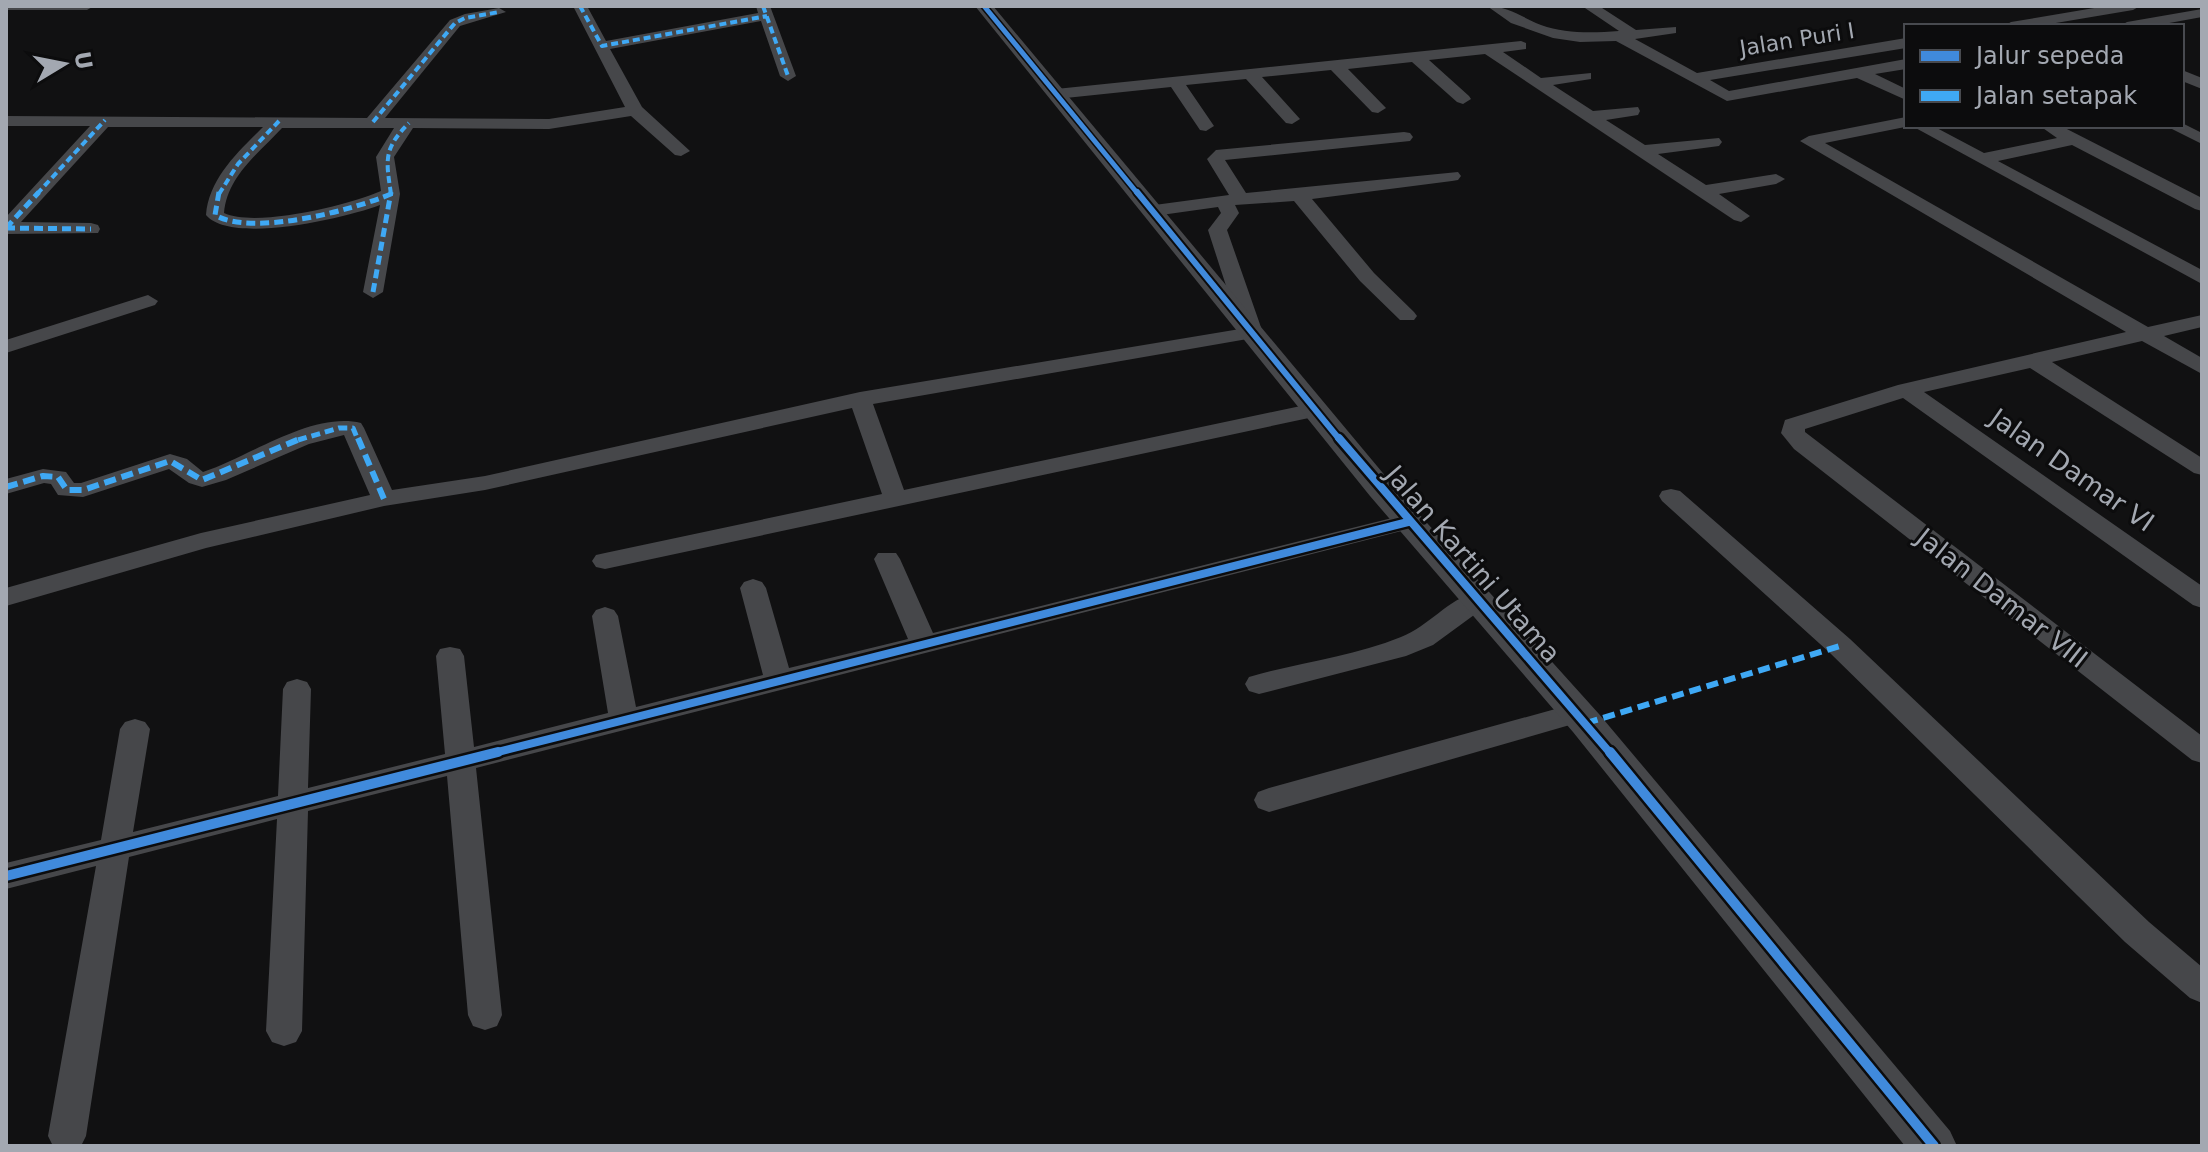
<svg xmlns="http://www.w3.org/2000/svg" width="2208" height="1152" viewBox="0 0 2208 1152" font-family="'DejaVu Sans',sans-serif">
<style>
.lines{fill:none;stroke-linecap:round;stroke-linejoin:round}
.minor{fill:#46474a;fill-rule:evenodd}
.tertiary{fill:#46474a;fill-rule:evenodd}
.quiet-far2{stroke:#3fa9f5;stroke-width:4;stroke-dasharray:7 4;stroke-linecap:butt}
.quiet-far1{stroke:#3fa9f5;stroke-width:5;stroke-dasharray:9 5;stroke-linecap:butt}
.quiet{stroke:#3fa9f5;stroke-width:6;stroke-dasharray:12 6;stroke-linecap:butt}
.cycleway-far3-casing{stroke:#0c0c0d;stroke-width:8}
.cycleway-far2-casing{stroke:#0c0c0d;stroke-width:10}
.cycleway-far1-casing{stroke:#0c0c0d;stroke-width:13}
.cycleway-casing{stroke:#0c0c0d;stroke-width:15}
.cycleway-far3{stroke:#408adc;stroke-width:5}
.cycleway-far2{stroke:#408adc;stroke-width:6}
.cycleway-far1{stroke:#408adc;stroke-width:8}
.cycleway{stroke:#408adc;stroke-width:10}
.labels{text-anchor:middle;stroke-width:6;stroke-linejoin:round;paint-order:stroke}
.far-street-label{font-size:22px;fill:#a3a8b1;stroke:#0c0c0d}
.street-label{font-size:26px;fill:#a3a8b1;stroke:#0c0c0d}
</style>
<rect width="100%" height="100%" fill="#111112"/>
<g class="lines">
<path class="minor" d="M6 6H94L87 10H6Z
M573 6H587L606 41 758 13 756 6H770L796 76 788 81 780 76 761 21 610 49 642 107 690 151 681 156 675 155 631 116 549 129 413 128 394 157 400 194 383 292 373 298 363 292 380 205C346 218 231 245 206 215 209 178 238 152 263 127H108L21 222 91 223 98 225 100 229 98 233 6 234V217L90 126H6V116L367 118 450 20 465 14 499 8 506 12 460 26 385 118 549 119 625 107ZM282 128H394L376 157 381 191C349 205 256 228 224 213 227 176 259 153 282 128Z
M1487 6C1508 6 1521 17 1541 25 1566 34 1593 33 1619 31L1582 6H1599L1636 30 1676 27V33L1635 39 1697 73 1906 38V48L1710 80 1729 91 1906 59V69L1875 74 1906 89V100L1857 78 1727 101 1616 41 1580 42 1553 38 1511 23Z
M2106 6H2140L2133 10 2038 26H2004L2011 22Z
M2202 9V17L2153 26H2120L2127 22Z
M1521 41 1526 43V49L1503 52 1541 78 1591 73V79L1553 85 1593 111 1638 107 1640 111 1638 115 1606 120 1645 145 1719 138 1722 142 1719 146 1658 154 1706 185 1776 174 1785 179 1776 184 1719 194 1750 216 1741 222 1734 220 1485 54 1429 60 1469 96 1471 99 1463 104 1457 102 1412 62 1348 69 1386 108 1378 113 1372 112 1331 70 1262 77 1300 119 1292 124 1286 123 1246 79 1186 85 1214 126 1206 131 1200 130 1171 87 1056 99 1048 94 1056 89Z
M2182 70 2202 78V89L2182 81Z
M1906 117V126H1910L1825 143 2148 327 2202 315V327L2164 336 2202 358V374L2142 341 2052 362 2202 458V475L2194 473 2030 368 1924 392 2202 586V608L2193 605 1903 398 1805 429V432L2202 736V763L2192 760 1794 449 1781 433 1785 420 1898 385 2126 332 1800 141 1809 136Z
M2182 123 2202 133V144L2166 126H2182Z
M1912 126H1933L1984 153 2057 138 2040 126H2061L2202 198V211L2195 209 2072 145 1998 161 2202 270V284Z
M1404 132 1410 133 1413 137 1410 141 1225 160 1246 193 1458 172 1461 176 1458 180 1452 181 1312 199 1374 273 1414 312 1417 316 1414 320H1400L1360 281 1294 201 1235 205 1239 213 1227 230 1263 333 1259 337 873 404 904 490 1315 403 1323 405 1326 410 1323 415 605 569 596 567 592 561 596 555 605 553 882 494 852 408 485 490 384 506 206 548 6 606V588L201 533 370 495 344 435 309 444 226 480 202 487 189 483 169 469 83 497 58 495 51 484 44 483 6 494V479L43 469 66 472 74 483H81L170 454 187 459 203 472C249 457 312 411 361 423L364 428 392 490 485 476 860 392 1240 329 1208 230 1221 213 1218 207 1154 216 1145 210 1147 206 1229 195 1207 159 1216 150Z
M148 295 158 301 155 305 6 353V340Z
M1671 489 1680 491 1850 639 2149 922 2202 967V1003L2190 998 2125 942 1830 653 1662 501 1659 496 1662 491Z
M1408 514 1417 517 1420 522 1417 527 476 768 502 1015 497 1026 485 1030 473 1026 468 1015 447 776 308 811 302 1031 296 1042 284 1046 272 1042 266 1031 277 819 129 857 86 1136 81 1146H53L48 1136 96 866 6 889V863L101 840 120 729 125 722 135 719 145 722 150 729 133 832 278 796 283 689 287 682 297 679 307 682 311 689 308 788 445 754 436 656 440 649 450 647 460 649 464 656 474 747 608 713 592 616 596 610 605 607 614 610 618 616 636 707 763 675 740 588 744 582 753 579 762 582 766 588 789 668 908 639 874 559 878 553H896L900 559 933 633Z
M1476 592 1485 595 1489 601 1485 607 1433 645 1406 656 1259 694 1249 691 1245 684 1249 677C1300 662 1352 657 1401 637 1429 626 1447 600 1476 592Z
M1577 703 1587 706 1591 713 1587 720 1269 812 1258 808 1254 800 1258 792 1269 788Z"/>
<path class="tertiary" d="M975 6H993L1392 484 1599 714 1950 1131 1957 1146H1905L1573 732 1370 496Z"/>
<path class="quiet-far2" d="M6 6H87
M580 6 602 46 767 16
M763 6 788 76
M373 122 455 23 465 18 499 12
M37 194 105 120
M219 194 238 164 279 121
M391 194C386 160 383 149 409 123"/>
<path class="quiet-far1" d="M219 192 215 215C252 237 353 210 391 194
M6 228 39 192
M6 228 91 229
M373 292 391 192
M298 440 339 428H353L358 440"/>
<path class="quiet" d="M358 438 384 499
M6 487 43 476 58 477 67 490H83L170 461 202 480 302 438
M1586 723 1840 646"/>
<g class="cycleway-far3-casing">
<path id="cycleway-far3" d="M984 6 1138 194"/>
</g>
<g class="cycleway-far2-casing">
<path id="cycleway-far2" d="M1137 192 1340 440"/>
</g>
<g class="cycleway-far1-casing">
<path id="cycleway-far1" d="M1339 438 1611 754
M490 754 1408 522"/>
</g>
<g class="cycleway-casing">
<path id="cycleway" d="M1610 752 1934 1146
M6 876 498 752"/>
</g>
<use href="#cycleway-far3" class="cycleway-far3"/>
<use href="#cycleway-far2" class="cycleway-far2"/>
<use href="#cycleway-far1" class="cycleway-far1"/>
<use href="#cycleway" class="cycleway"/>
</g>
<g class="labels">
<g class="far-street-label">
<text transform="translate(1797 39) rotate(-9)" y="8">Jalan Puri I</text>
</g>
<g class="street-label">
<text transform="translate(2072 470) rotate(35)" y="9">Jalan Damar VI</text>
<text transform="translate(1473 564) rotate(49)" y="9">Jalan Kartini Utama</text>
<text transform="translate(2002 598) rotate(38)" y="9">Jalan Damar VIII</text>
</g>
</g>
<rect width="2208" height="1152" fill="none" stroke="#a3a8b1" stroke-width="16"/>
<rect x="1904" y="24" width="280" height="104" fill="#0c0c0d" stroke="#484a4f" stroke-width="2"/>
<rect x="1920" y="50" width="40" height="12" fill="#408adc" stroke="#484a4f" stroke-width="2"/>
<text x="1976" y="64" font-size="24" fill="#a3a8b1">Jalur sepeda</text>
<rect x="1920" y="90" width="40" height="12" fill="#3fa9f5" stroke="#484a4f" stroke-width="2"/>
<text x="1976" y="104" font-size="24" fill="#a3a8b1">Jalan setapak</text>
<g transform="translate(64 64) rotate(80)" stroke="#0c0c0d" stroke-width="6" paint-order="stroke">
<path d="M0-6L14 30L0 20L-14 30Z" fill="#a3a8b1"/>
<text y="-12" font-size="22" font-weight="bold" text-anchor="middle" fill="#a3a8b1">U</text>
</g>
</svg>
